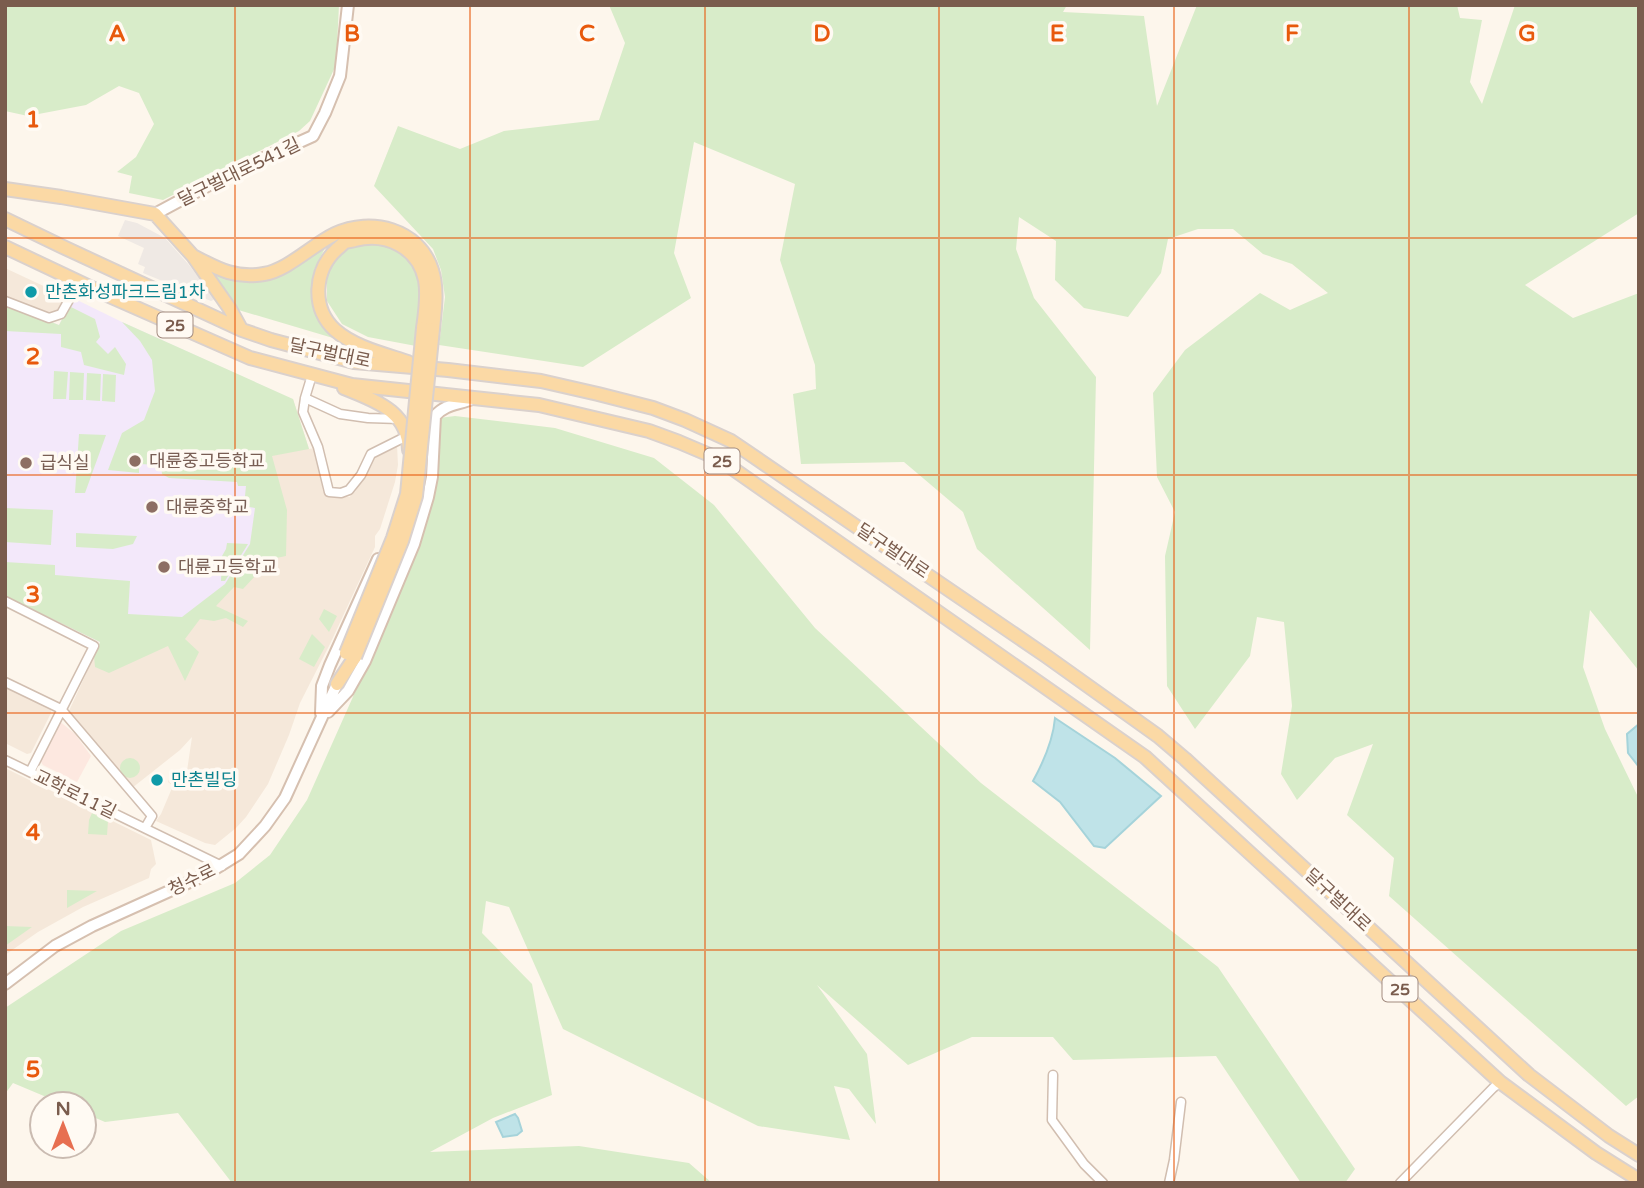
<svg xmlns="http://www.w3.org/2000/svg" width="1644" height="1188" viewBox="0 0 1644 1188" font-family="'Varela Round','Noto Sans KR',sans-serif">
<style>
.residential{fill:#f5e8da}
.commercial{fill:#fde8e0}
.industrial{fill:#efe9e4}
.education{fill:#f3e8fa}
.green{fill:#d8ecc9}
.water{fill:#bfe3e8;stroke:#a5d3da;stroke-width:2}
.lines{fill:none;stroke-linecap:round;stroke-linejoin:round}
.street-casing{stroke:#d1beb0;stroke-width:11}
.secondary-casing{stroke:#d6c0b0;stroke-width:14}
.primary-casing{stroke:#dad1cd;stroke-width:16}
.street{stroke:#fff;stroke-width:8}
.secondary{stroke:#fff;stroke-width:10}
.primary{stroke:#fbd9a5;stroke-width:12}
.primary-bridge-casing{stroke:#dad1cd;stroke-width:16;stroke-linecap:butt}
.primary-bridge{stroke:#fbd9a5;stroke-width:12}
.grid{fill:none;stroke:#e8590c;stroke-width:2;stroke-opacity:0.55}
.culture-dot{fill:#0f9aa8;stroke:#fffaf3;stroke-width:2.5}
.education-dot{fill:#8d6e63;stroke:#fffaf3;stroke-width:2.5}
.labels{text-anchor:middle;stroke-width:7;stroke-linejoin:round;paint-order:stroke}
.shield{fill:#fffaf3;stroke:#a28b7f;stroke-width:2}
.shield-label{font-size:16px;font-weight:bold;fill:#7a5c4d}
.street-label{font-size:18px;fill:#7a5c4d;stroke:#fffaf3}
.culture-label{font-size:18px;fill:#0d838f;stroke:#fffaf3;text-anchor:start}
.education-label{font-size:18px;fill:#785e54;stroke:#fffaf3;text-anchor:start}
.grid-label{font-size:23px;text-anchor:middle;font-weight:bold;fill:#e8590c;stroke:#fffaf3;stroke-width:7;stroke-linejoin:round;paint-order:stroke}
</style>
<rect width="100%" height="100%" fill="#fdf6ec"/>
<path class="residential" d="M5 268 67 297 60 312 49 315 5 298Z
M293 399 309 449 315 448 323 491 327 496 350 497 352 492H355L374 457 397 445 398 465 395 482 380 529 375 536V547L330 644 300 703 289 735 268 784 246 817 236 828 215 845 205 843 156 821 161 814 172 788V785L168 782 173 769 187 771 192 737 180 750 132 788 68 713 98 648 262 434Z
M5 686 51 708V713L31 753 27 754 5 743Z
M5 768 151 840 156 864 151 869 149 878 83 907 38 932 5 955Z"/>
<path class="commercial" d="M58 720 75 734 91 756 77 782 43 765 39 759Z"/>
<path class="industrial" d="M125 220 137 223 165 238 189 265 215 299 211 301 143 273 145 267 138 264 144 248 118 236Z"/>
<path class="education" d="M73 298 122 322 281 394 258 546 231 589 194 617 100 642 5 596V304L59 325Z"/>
<path class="green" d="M5 5H339L336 65 310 121 299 131 163 200 129 193 132 176 117 172 136 157 154 124 139 93 119 86 86 105 28 116 5 111Z
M609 5H1067L1063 12 1144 16 1157 106 1197 5H1457L1460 18 1482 20 1470 82 1482 104 1515 5H1639V213L1525 285 1573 318 1639 293V671L1590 610 1583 667 1605 729 1639 799V1096L1626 1106 1389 896 1394 858 1347 815 1373 744 1335 758 1297 800 1281 774 1292 706 1284 622 1257 617 1250 656 1195 729 1167 686 1165 556 1175 512 1157 477 1153 393 1185 350 1260 293 1290 310 1328 293 1292 264 1263 254 1233 229H1198L1168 239 1161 273 1128 317 1084 308 1055 280 1056 241 1019 217 1016 249 1034 298 1096 377 1090 650 977 549 963 512 904 462 801 464 793 394 816 389 815 365 780 260 795 184 694 142 674 253 691 298 583 367 439 345 445 297 441 270 433 249 374 186 398 126 460 149 504 131 599 120 625 43Z
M364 241 389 243 405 254 416 271 421 296 416 346 368 337 342 324 327 301V274L341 251Z
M327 244 314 270 312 296 320 321 336 336 333 338 235 309 211 270 235 280Z
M5 304 59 325 69 306 95 319 100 337 96 342 108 354 115 347 126 364 124 375 84 365 81 352 61 347V334L5 331Z
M122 322 293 399 309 449 272 456 287 510 286 556 271 559 243 589 234 587 216 606 248 621 243 627 226 618 214 621 200 619 185 639 199 652 185 681 168 646 109 673 95 667 94 656 100 642 5 596V562L55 565V575L130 581 128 614 182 617 225 584 250 544 255 508 244 506 246 486H238L237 482 169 478 162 474 161 465 139 464V473L108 470 122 433 144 420 155 391 152 360 140 341Z
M54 371 68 372 66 399H53Z
M70 372 84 373 83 400H69Z
M87 373 101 374 100 401 86 400Z
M103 374 116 375 115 402 102 401Z
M455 416 555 428 654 458 714 505 815 628 981 783 1218 967 1355 1169 1345 1183H1301L1216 1056 1073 1060 1053 1037H972L908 1065 817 985 867 1054 876 1124 849 1089 834 1086 850 1140 758 1126 563 1029 509 907 486 901 482 933 532 984 552 1095 493 1118 430 1152 579 1146 689 1163 712 1183H232L178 1113 105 1122 84 1113V1104H63L13 1083 5 1094V1008L121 931 235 883 270 855 307 800 352 699 425 530 435 484 439 418Z
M79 434 106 435 85 493H75Z
M5 508 53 510 51 545 5 542Z
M76 533 137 536 133 544 113 549 76 547Z
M227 543 248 544 225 581H221L222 556 226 549Z
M324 609 337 616 329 632 319 619Z
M312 634 325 647 314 667 299 659Z
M120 768a10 10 0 1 1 20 0a10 10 0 1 1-20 0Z
M92 813 108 821 107 835 88 834 89 820Z
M67 890 97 891 67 908Z
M5 926 32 927 5 946Z"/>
<path class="water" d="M1055 718 1115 758 1161 796 1105 848 1094 846 1060 802 1033 781C1044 761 1053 741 1055 718Z
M1639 724V767L1628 753 1627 734Z
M515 1114 518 1118 522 1131 517 1135 503 1137 496 1122Z"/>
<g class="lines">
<g class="street-casing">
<path id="street" d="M5 301 49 318 61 314 79 282
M312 375 305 398 303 412 318 447 329 492 341 493 349 490 361 475 371 454 407 436
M305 398 340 414 368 418 399 419
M5 601 94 646 30 772
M5 682 61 709 152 816 145 828
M5 760 222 866
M1053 1075 1052 1120 1084 1164 1103 1183
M1169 1183 1174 1160 1181 1102
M1400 1183 1493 1088 1500 1082"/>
</g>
<g class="secondary-casing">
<path id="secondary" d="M155 214 235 171 313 136 325 113 340 76 348 5
M328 712 348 691 365 661 414 544 428 497 432 477 435 416C446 403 460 405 474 398
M321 713 322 686 330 665 378 559
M5 984 55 946 92 926 205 875 239 854 265 826 285 798 337 684"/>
</g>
<g class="primary-casing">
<path id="primary" d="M5 189 61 197 155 214 193 256 230 309 241 329
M5 219 63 247 242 330 271 340 354 362 448 370 541 381 598 394 653 408 685 420 731 441 1046 656 1158 736 1185 759 1529 1075 1609 1136 1639 1155
M5 247 98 291 250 358 352 385 539 405 649 431 679 442 719 459 1145 757 1500 1082 1596 1153 1639 1180
M193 256C218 269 235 279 264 274 288 270 312 245 335 234 371 217 419 229 432 270 438 289 435 310 433 329
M408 362C384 354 354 347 335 330 311 308 314 270 337 249 340 247 342 244 345 242 348 241 352 241 355 240 386 232 418 247 425 280 428 296 425 313 423 328
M344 388C375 401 408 410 409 450
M337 684 355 657"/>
</g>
<use href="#street" class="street"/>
<use href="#secondary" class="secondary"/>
<use href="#primary" class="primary"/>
<g class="primary-bridge-casing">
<path id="primary-bridge" d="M346 653 393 538 407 494 423 328
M355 657 402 541 416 496 433 329"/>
</g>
<use href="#primary-bridge" class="primary-bridge"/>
</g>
<path class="grid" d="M235 5V1183M470 5V1183M705 5V1183M939 5V1183M1174 5V1183M1409 5V1183M5 238H1639M5 475H1639M5 713H1639M5 950H1639"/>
<g class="culture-dot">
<circle cx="31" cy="292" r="7"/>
<circle cx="157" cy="780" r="7"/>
</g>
<g class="education-dot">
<circle cx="135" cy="461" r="7"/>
<circle cx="26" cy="463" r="7"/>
<circle cx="152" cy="507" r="7"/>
<circle cx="164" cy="567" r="7"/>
</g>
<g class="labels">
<g class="shield">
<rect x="157.5" y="312.5" width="35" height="25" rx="5"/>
<rect x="704.5" y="448.5" width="35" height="25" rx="5"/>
<rect x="1382.5" y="976.5" width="35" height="25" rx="5"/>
</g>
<g class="shield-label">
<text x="175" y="331">25</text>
<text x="722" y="467">25</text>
<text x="1400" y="995">25</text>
</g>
<g class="street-label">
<text transform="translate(239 172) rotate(-26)" y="6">달구벌대로541길</text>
<text transform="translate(330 353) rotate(12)" y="6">달구벌대로</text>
<text transform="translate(893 551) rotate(34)" y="6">달구벌대로</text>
<text transform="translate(75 794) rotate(26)" y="6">교학로11길</text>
<text transform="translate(192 880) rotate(-26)" y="6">청수로</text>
<text transform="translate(1338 900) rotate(43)" y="6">달구벌대로</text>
</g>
<g class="culture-label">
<text x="45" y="298">만촌화성파크드림1차</text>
<text x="171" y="786">만촌빌딩</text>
</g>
<g class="education-label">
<text x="149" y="467">대륜중고등학교</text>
<text x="40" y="469">급식실</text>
<text x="166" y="513">대륜중학교</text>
<text x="178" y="573">대륜고등학교</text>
</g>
</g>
<g class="grid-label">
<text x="117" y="41">A</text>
<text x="352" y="41">B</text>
<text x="587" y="41">C</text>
<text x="822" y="41">D</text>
<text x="1057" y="41">E</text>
<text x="1292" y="41">F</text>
<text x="1527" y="41">G</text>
<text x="33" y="127">1</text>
<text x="33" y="364">2</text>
<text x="33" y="602">3</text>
<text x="33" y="840">4</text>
<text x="33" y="1077">5</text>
</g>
<rect width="1644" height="1188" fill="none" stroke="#7a5c4d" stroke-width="14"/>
<g transform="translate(63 1125)"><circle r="33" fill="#fffaf3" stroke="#cabbb1" stroke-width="2"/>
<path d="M0-5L12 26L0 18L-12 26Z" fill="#e76f51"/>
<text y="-10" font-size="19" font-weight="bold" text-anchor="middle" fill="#7a5c4d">N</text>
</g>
</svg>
